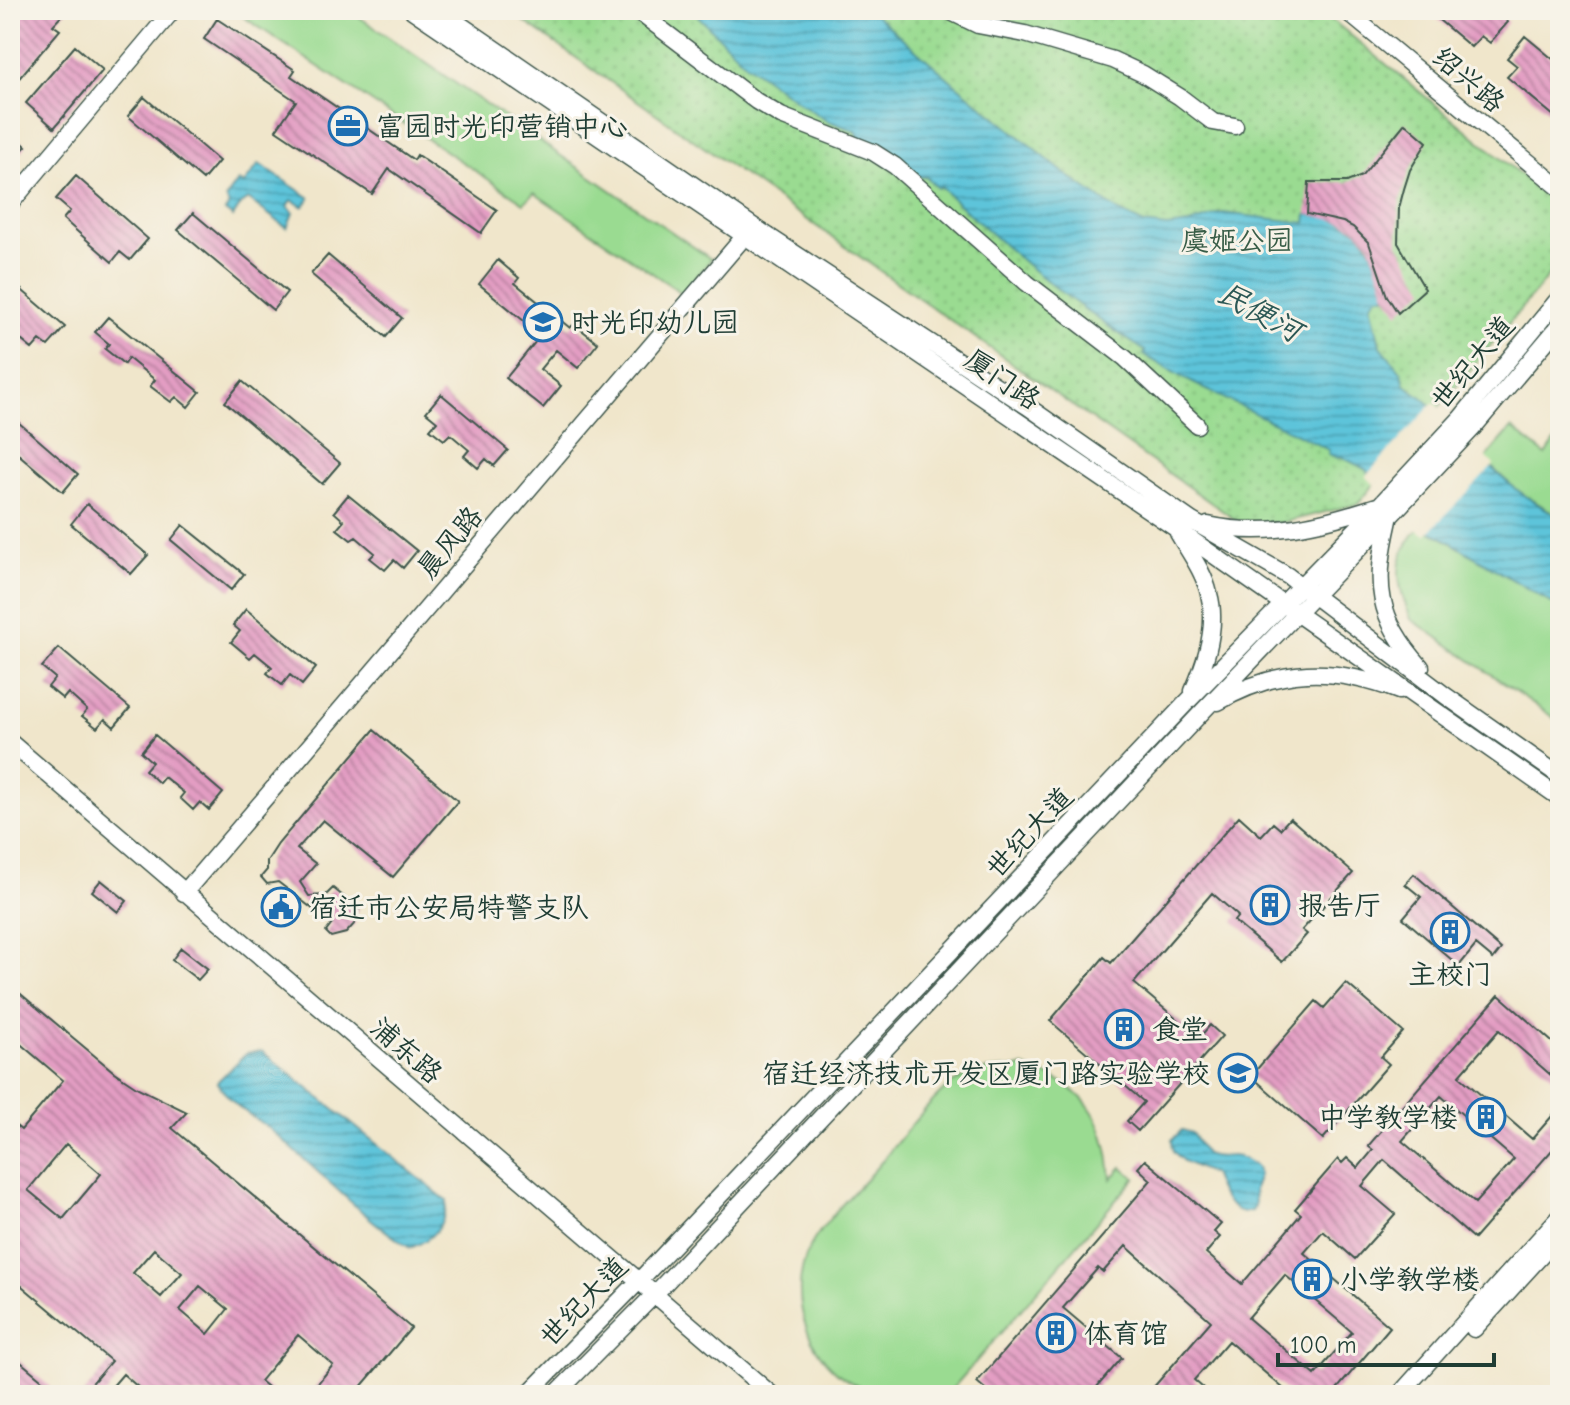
<svg xmlns="http://www.w3.org/2000/svg" width="1570" height="1405" viewBox="0 0 1570 1405" font-family="'Comic Neue','LXGW WenKai TC',sans-serif">
<style>
.green{fill:#9adb91;stroke:#5c8c62;stroke-width:2}
.park{fill:url(#park-dots);stroke:#5c8c62;stroke-width:2}
.water{fill:url(#water-rules);stroke:#3e8087;stroke-width:2}
.pier{fill:#f0e6cb}
.building{fill:url(#building-back-hatch);fill-rule:evenodd}
.lines{fill:none;stroke-linecap:round;stroke-linejoin:round}
.minor-casing{stroke:#3e564b;stroke-width:19}
.minor{stroke:#fff;stroke-width:16}
.labels{text-anchor:middle;stroke-width:6;stroke-linejoin:round;paint-order:stroke}
.street-label{font-size:28px;fill:#1f3d34;stroke:#f7f3e8}
.poi-label{font-size:28px;fill:#1f3d34;stroke:#f7f3e8;text-anchor:start}
.park-label{font-size:28px;fill:#385d47;stroke:#f7f3e8}
.water-label{font-size:30px;font-style:italic;fill:#2b5855;stroke:#f7f3e8}
</style>
<defs>
<pattern id="park-dots" width="8" height="8" patternUnits="userSpaceOnUse" patternTransform="scale(2)"><rect width="8" height="8" fill="#9adb91"/><path d="M2 2h.1M6 6h.1" fill="none" stroke="#84bd7e" stroke-width="1.8" stroke-linecap="round"/></pattern>
<pattern id="water-rules" width="6" height="5" patternUnits="userSpaceOnUse" patternTransform="scale(2)"><rect width="6" height="5" fill="#5dc4da"/><path d="M0 2.5h6" fill="none" stroke="#4ca0b2"/></pattern>
<pattern id="building-back-hatch" width="6" height="6" patternUnits="userSpaceOnUse" patternTransform="scale(2)"><rect width="6" height="6" fill="#e39dc3"/><path d="M-1 5l2 2M0 0l6 6M5-1l2 2" fill="none" stroke="#b7819f"/></pattern>
</defs>
<rect width="100%" height="100%" fill="#f7f3e8"/>
<filter id="ink" filterUnits="userSpaceOnUse"><feTurbulence type="fractalNoise" baseFrequency=".0125" numOctaves="2"/><feDisplacementMap in="SourceGraphic" scale="16" xChannelSelector="R" yChannelSelector="G"/><feConvolveMatrix kernelMatrix="1 2 1 2 8 2 1 2 1" color-interpolation-filters="sRGB"/></filter>
<filter id="wash" filterUnits="userSpaceOnUse"><feTurbulence type="fractalNoise" baseFrequency=".006" numOctaves="4" result="noise"/><feDisplacementMap in="SourceGraphic" scale="32" xChannelSelector="R" yChannelSelector="G"/><feGaussianBlur stdDeviation="1.8" result="paint"/><feColorMatrix in="noise" values="0 0 0 0 0 0 0 0 0 0 0 0 0 0 0 0 0 1.4 0 .05"/><feComposite in="paint" operator="in"/></filter>
<g filter="url(#wash)">
<rect width="100%" height="100%" fill="#f0e6cb"/>
<path class="green" d="M233 10H349L711 259 683 294 534 193 524 203Z
M1512 428 1546 455 1560 434V517L1515 489 1484 460Z
M1420 527 1440 536 1560 608V722L1411 619C1396 583 1391 558 1420 527Z
M1023 1067C1084 1083 1107 1117 1111 1179L1122 1167 1135 1178 947 1395H925L928 1390C894 1399 857 1393 832 1368 800 1337 790 1284 811 1245 825 1220 858 1188 878 1166 901 1138 924 1107 951 1084L977 1071Z"/>
<path class="park" d="M508 10H1320L1560 207V262L1358 504 1280 523 1237 521Z"/>
<path class="water" d="M692 10H870L954 83 1064 173 1119 212 1144 224 1167 227 1189 224 1223 213 1306 223 1307 214C1368 221 1371 243 1387 296H1378L1371 304 1380 345 1402 373 1405 385C1438 406 1462 439 1490 466 1510 487 1534 503 1560 517V608L1440 536 1420 527 1365 469 1340 456 1338 458 1328 454 1329 450 1187 380 1144 355 1145 351C1087 313 1036 275 985 228 970 214 954 201 940 186L937 188 927 177H918L856 139 858 135 856 131 826 120 800 103 746 64Z
M259 164 310 198 303 207 292 200 288 206 293 213 287 228 248 199 242 203 233 217 225 211 229 206 226 198 238 181 244 184Z
M262 1051 447 1201C445 1225 433 1240 410 1248 359 1215 319 1170 272 1131 248 1112 235 1109 217 1082L247 1053Z
M1182 1130 1192 1133 1205 1154C1227 1163 1230 1146 1257 1167L1259 1175 1254 1190 1255 1206 1252 1211 1242 1213C1221 1201 1221 1194 1212 1174L1183 1161 1173 1151 1172 1140Z"/>
<path class="pier" d="M1434 402 1494 465 1426 535 1417 530 1366 476Z"/>
<g id="blocks">
<path class="building" d="M10 10H67L53 25 60 30 10 89Z
M1427 10H1494L1508 22 1490 43 1481 36 1471 47Z
M217 19 295 70 291 76 414 160 417 155 497 210 481 233 389 169 372 194 276 130 296 101 204 39Z
M1525 36 1560 65V121L1507 77 1517 66 1507 58Z
M75 46 103 70 54 128 26 103Z
M144 97 219 161 203 180 128 116Z
M1405 123 1427 142 1410 170 1404 189 1399 208 1398 243 1425 289 1398 313 1387 296 1369 243 1353 227 1343 222 1307 214 1309 182H1347L1362 176Z
M10 132 26 146 10 164Z
M76 176 148 239 130 260 120 252 112 262 63 219 70 211 56 199Z
M193 213 287 292 273 310 178 230Z
M328 255 402 318 386 337 311 274Z
M498 260 519 278 515 283 570 328 574 324 598 343 578 368 556 350 540 369 561 386 543 408 506 378 541 335 479 284Z
M10 280 65 327 48 346 40 340 32 349 15 335 20 329 10 321Z
M108 317 200 392 188 407 176 397 171 402 150 386 155 380 128 358 124 364 105 349 109 344 95 332Z
M242 381 340 463 322 484 225 402Z
M441 394 508 450 494 466 486 459 478 468 464 456 469 450 450 434 444 440 430 429 437 421 426 412Z
M18 422 78 474 63 492 10 447V431Z
M348 495 417 551 403 568 394 560 385 570 370 558 375 553 356 537 351 540 337 529 344 521 334 512Z
M87 504 148 555 131 574 71 524Z
M183 525 244 574 231 590 171 540Z
M246 609 316 668 302 685 290 675 282 685 267 673 272 667 255 653 250 658 231 642 240 631 233 625Z
M59 648 130 708 114 727 105 719 97 728 82 716 87 710 68 693 63 699 48 687 55 678 42 667Z
M374 730 458 801 393 877 323 820 297 849 316 864 300 882 309 896 326 895 333 888 359 909 352 919 356 922 346 933 331 937 326 932 332 924 278 882 267 884 261 877 267 870V861L278 844Z
M155 735 223 793 209 810 200 802 193 810 180 798 184 793 164 777 159 783 145 770 152 762 141 752Z
M1239 816 1261 836 1273 823 1280 829 1290 818 1353 873 1302 930 1307 934 1282 962 1234 921 1238 916 1212 893 1134 983 1199 1038 1210 1025 1222 1036 1138 1131 1127 1121 1144 1102 1050 1021 1104 957 1111 963Z
M1414 874 1501 949 1493 959 1476 945 1459 966 1403 918 1421 897 1405 884Z
M101 880 127 901 118 912 92 891Z
M181 948 208 969 198 980 172 960Z
M1346 983 1403 1032 1381 1057 1389 1064 1323 1139 1251 1076 1316 1001 1324 1008Z
M10 985 114 1072 138 1088 187 1112 172 1128 411 1328 354 1395H308L333 1365 298 1335 260 1381 277 1395H147L123 1374 105 1395H82L111 1361 10 1276V1121L21 1130 63 1080 10 1035ZM66 1144 101 1174 63 1219 28 1190ZM154 1249 182 1273 161 1297 133 1273ZM200 1286 228 1309 208 1334 180 1310Z
M1499 995 1560 1049V1083L1499 1030 1459 1076 1532 1139 1560 1107V1141L1474 1239 1384 1160 1362 1186 1395 1214 1355 1259 1323 1231 1304 1253 1390 1327 1332 1395H1291L1228 1341 1194 1380 1211 1395H1159L1152 1389 1211 1321 1126 1246 1103 1272 1098 1268 1063 1308 1122 1358 1090 1395H992L977 1382 1151 1180 1138 1168 1145 1160 1221 1224 1214 1232 1220 1237 1206 1253 1242 1284 1301 1214 1295 1209 1338 1159 1342 1163 1347 1158 1358 1168 1373 1150 1368 1146ZM1441 1096 1514 1159 1475 1203 1402 1141ZM1285 1275 1352 1332 1315 1375 1248 1318Z
M10 1353 60 1395H10Z"/>
</g>
</g>
<g filter="url(#ink)">
<use href="#blocks" fill-opacity="0" stroke="#3e564b" stroke-width="2"/>
<g class="lines">
<g class="minor-casing">
<path id="minor" d="M412 10 1175 528 1560 798
M439 10 753 226 1027 406 1192 521 1288 576 1446 696 1560 776
M636 10 756 101 781 116 873 152 895 166 1027 283 1125 358 1197 425
M947 10 978 25 1025 34 1113 60 1143 74 1180 97 1213 122 1235 126
M1345 10 1560 188
M10 204 173 10
M1389 520C1374 585 1376 616 1421 667
M1208 525C1266 538 1322 524 1377 506
M1178 533C1189 552 1204 572 1209 594 1218 625 1206 662 1193 691
M1218 702C1280 667 1333 666 1399 691
M10 742 772 1395
M184 893 749 231
M1474 1329 1560 1235
M527 1395 638 1282 1188 701 1379 506 1460 419 1560 297
M555 1395 654 1295 1203 711 1397 509 1472 429 1560 325
M1399 1395 1560 1216"/>
</g>
<use href="#minor" class="minor"/>
</g>
</g>
<defs>
<g id="office-ring" transform="scale(2)"><circle r="9.5" fill="#f7f3e8" stroke="#1f6fb2" stroke-width="1.5"/><path d="M-6-3h4V-5.5h4V-3h4V5H-6ZM-1-4.5V-3h2v-1.5ZM-6 0V1H6V0Z" fill="#1f6fb2"/></g>
<g id="school-ring" transform="scale(2)"><circle r="9.5" fill="#f7f3e8" stroke="#1f6fb2" stroke-width="1.5"/><path d="M0-5L7-2L0 1L-7-2ZM-4 1L0 2.5L4 1V4Q0 6-4 4Z" fill="#1f6fb2"/></g>
<g id="building-ring" transform="scale(2)"><circle r="9.5" fill="#f7f3e8" stroke="#1f6fb2" stroke-width="1.5"/><path d="M-4-6H4V6H1V3H-1V6H-4ZM-2.5-4.3h1.7v1.8h-1.7ZM.8-4.3h1.7v1.8H.8ZM-2.5-1h1.7V.8h-1.7ZM.8-1h1.7V.8H.8Z" fill="#1f6fb2"/></g>
<g id="civic-ring" transform="scale(2)"><circle r="9.5" fill="#f7f3e8" stroke="#1f6fb2" stroke-width="1.5"/><path d="M-.6-6.5H3V-4.5H.6V-3L4-1V1h2V6H-6V1h2V-1L-.6-3ZM-1.2 2.5V6h2.4V2.5Z" fill="#1f6fb2"/></g>
</defs>
<g fill-rule="evenodd">
<use href="#office-ring" x="348" y="126"/>
<use href="#school-ring" x="543" y="322"/>
<use href="#building-ring" x="1270" y="905"/>
<use href="#civic-ring" x="281" y="907"/>
<use href="#building-ring" x="1450" y="932"/>
<use href="#building-ring" x="1124" y="1029"/>
<use href="#school-ring" x="1238" y="1073"/>
<use href="#building-ring" x="1486" y="1117"/>
<use href="#building-ring" x="1312" y="1279"/>
<use href="#building-ring" x="1056" y="1333"/>
</g>
<g class="labels">
<g class="street-label">
<text transform="translate(1469 79) rotate(40)" y="10">绍兴路</text>
<text transform="translate(1472 362) rotate(-50)" y="10">世纪大道</text>
<text transform="translate(1003 379) rotate(34)" y="10">厦门路</text>
<text transform="translate(449 542) rotate(-50)" y="10">晨风路</text>
<text transform="translate(1029 832) rotate(-47)" y="10">世纪大道</text>
<text transform="translate(407 1050) rotate(41)" y="10">浦东路</text>
<text transform="translate(583 1301) rotate(-46)" y="10">世纪大道</text>
</g>
<g class="poi-label">
<text x="376" y="136">富园时光印营销中心</text>
<text x="571" y="332">时光印幼儿园</text>
<text x="1298" y="915">报告厅</text>
<text x="309" y="917">宿迁市公安局特警支队</text>
<text x="1450" y="984" text-anchor="middle">主校门</text>
<text x="1152" y="1039">食堂</text>
<text x="1210" y="1083" text-anchor="end">宿迁经济技术开发区厦门路实验学校</text>
<text x="1458" y="1127" text-anchor="end">中学教学楼</text>
<text x="1340" y="1289">小学教学楼</text>
<text x="1084" y="1343">体育馆</text>
</g>
<g class="park-label">
<text x="1237" y="250">虞姬公园</text>
</g>
<g class="water-label">
<text transform="translate(1260 312) rotate(29)" y="10">民便河</text>
</g>
</g>
<rect width="1570" height="1405" fill="none" stroke="#f7f3e8" stroke-width="40"/>
<path d="M1278 1353v12h216v-12" fill="none" stroke="#1f3d34" stroke-width="4"/>
<text x="1290" y="1353" font-size="24" fill="#1f3d34" stroke="#f7f3e8" stroke-width="6" paint-order="stroke">100 m</text>
</svg>
